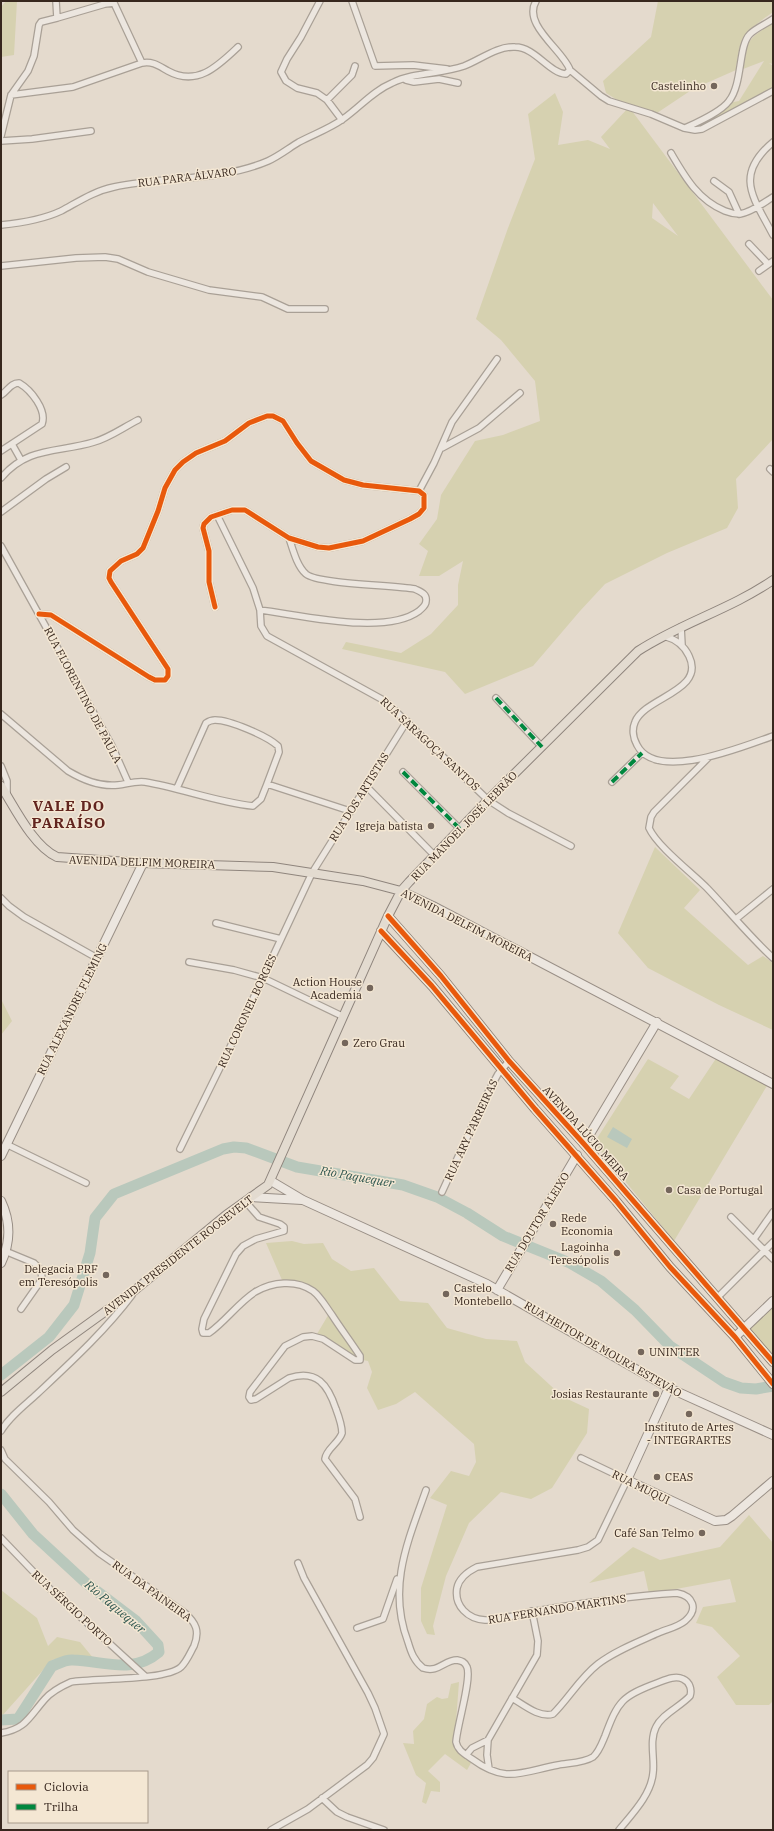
<svg xmlns="http://www.w3.org/2000/svg" width="774" height="1831" viewBox="0 0 774 1831" font-family="'IBM Plex Serif',serif">
<style>
.green{fill:#d6d1b0;fill-rule:evenodd}
.water{fill:#b9c8bc}
.lines{fill:none;stroke-linecap:round;stroke-linejoin:round}
.river{stroke:#b9c8bc;stroke-width:11}
.street-casing{stroke:#a9a096;stroke-width:8}
.secondary-casing{stroke:#998f86;stroke-width:10}
.primary-casing{stroke:#8f857d;stroke-width:10}
.street{stroke:#ece6df;stroke-width:5.5}
.secondary{stroke:#ece6df;stroke-width:8}
.primary{stroke:#e3dbd0;stroke-width:8}
.quiet{stroke:#00873e;stroke-width:4;stroke-dasharray:8 4;stroke-linecap:butt}
.cycleway-casing{stroke:#f4e7d3;stroke-width:8}
.cycleway{stroke:#e8590c;stroke-width:5}
.poi-dot{fill:#74665b;stroke:#f4e7d3;stroke-width:1.5}
.labels{text-anchor:middle;stroke-width:3;stroke-linejoin:round;paint-order:stroke}
.poi-label{font-size:11px;fill:#37271e;stroke:#f4e7d3;text-anchor:end}
.street-label{font-size:11px;fill:#37271e;stroke:#f4e7d3}
.water-label{font-size:12px;font-style:italic;fill:#2e564f;stroke:#f4e7d3}
.district-label{font-size:15px;font-weight:bold;letter-spacing:1px;fill:#62251f;stroke:#f4e7d3}
</style>
<rect width="100%" height="100%" fill="#e4dacd"/>
<path class="green" d="M6 1H17L14 55 1 57V7Z
M658 1H773V12C745 32 740 35 736 70L693 89 657 113 627 106 606 93 603 81 651 37Z
M773 23V64L769 63 773 66V92L691 130 728 103 739 101 764 61 743 69C747 39 748 39 773 23Z
M555 93 563 112 558 145 588 140 610 149 601 137 629 107 773 300V439L736 479 738 508 727 528 667 553 605 584 580 611 533 666 465 694 445 672 342 649 346 642 401 653 431 634 458 605V585L463 561 439 576H419L428 551 419 544 437 519 441 495 475 441 503 435 540 421 535 381 501 340 476 319 508 228 535 159 528 114ZM653 203 678 236 652 218Z
M655 847 700 890 684 908 748 965 763 956 773 963V1030L719 1005 648 968 618 933Z
M1 999 12 1021 1 1035Z
M717 1057 768 1084 674 1241 594 1143 648 1059 679 1076 670 1088 689 1099Z
M292 1241 304 1244 323 1243 332 1259 351 1271 374 1268 400 1301 428 1303 447 1328 486 1339 517 1341 525 1362 563 1397 589 1409 587 1433 552 1488 531 1499 501 1492 469 1523 446 1576 433 1626 435 1635 427 1634 421 1621V1588L447 1505 430 1498 451 1471 469 1476 476 1462 474 1444 415 1392 396 1404 378 1410 367 1388 372 1372 368 1361 352 1358 317 1334 330 1312C316 1289 310 1280 282 1280L266 1243Z
M773 1304V1357L747 1328Z
M749 1515 773 1543V1701L769 1705H736L717 1677 740 1656 712 1627 696 1623 703 1607 736 1602 730 1579 649 1594 644 1571 589 1583 633 1547 660 1560 720 1547Z
M1 1590 37 1618 48 1646 57 1637 80 1642 94 1659 72 1655 52 1660 1 1717Z
M459 1682 454 1748 471 1763 467 1770 445 1754 428 1771 440 1782V1792L431 1791 426 1804 422 1802 426 1783 416 1775 403 1743 414 1744 413 1731 424 1719 427 1704 437 1697 442 1699 448 1698 451 1684Z"/>
<path class="water" d="M613 1127 632 1139 627 1148 607 1137Z"/>
<g class="lines">
<path class="river" d="M1 1375 49 1337 74 1305 90 1253 95 1218 114 1194 223 1149 234 1147 246 1148 297 1167 403 1185 437 1197 467 1213 503 1236 570 1263 601 1281 635 1310 670 1346 724 1382 741 1388 756 1389 773 1386
M1 1494 33 1534 86 1583 136 1621 158 1645 159 1652C132 1675 104 1661 73 1660 66 1659 58 1664 52 1666L18 1719 1 1720"/>
<g class="street-casing">
<path id="street" d="M320 1 301 37 287 59 281 72 286 81 297 88 317 93 327 100 342 120
M352 1 375 66 413 65 447 69
M57 18 105 4 114 3 142 63C153 61 159 66 168 71 197 87 218 66 238 47
M570 70 601 96 609 101 651 114 684 128 695 130 702 129 773 91
M406 80 414 82 439 79 458 83
M11 95 73 87 142 63
M327 100 352 75 355 66
M685 128C698 122 721 112 729 101 743 83 738 46 750 34 756 28 766 24 773 19
M1 136 11 95 28 71 34 56 39 25 41 22 57 18 56 1
M1 141 32 139 91 131
M773 142C733 176 754 198 773 235
M671 153C685 177 698 200 725 211 730 213 735 214 740 214 752 212 763 203 773 197
M714 181 729 192 739 214
M1 225C21 223 42 220 61 211 78 202 94 191 114 187 164 176 219 182 268 161 279 156 289 148 299 142 314 134 329 129 343 119 360 107 373 91 392 83 414 72 441 74 464 66 480 60 497 46 515 47 535 47 549 73 566 74L570 70C563 50 522 25 536 1
M749 244 768 264
M1 266 76 258 105 257 118 259 148 272 209 290 262 297 288 309H325
M759 271 773 261
M1 395C8 391 10 383 19 383 31 390 47 410 42 424L1 451
M12 444 21 460
M442 448 479 428 520 393
M770 469 773 472
M1 478C28 446 58 453 94 442 109 438 124 427 138 420
M419 491 434 463 452 422 497 359
M1 512 46 479 66 467
M217 515 253 588 260 610C301 615 385 636 419 611 422 608 426 606 426 601 427 594 421 592 415 589 393 585 318 584 306 574 297 566 293 550 289 538
M1 546 112 746 128 782
M260 610 261 626 267 636 385 701 488 800 508 813 571 846
M39 614 51 615 149 677 155 680H165L168 676V669L111 582 109 578 110 571 121 561 137 554 143 548 158 511 165 488 175 470 183 462 196 453 225 441 249 423 267 416H273L283 421 297 443 311 461 344 480 363 485 419 491 424 495V508L419 514 410 519 363 541 329 548 318 547 289 538 245 510H232L211 517 204 524 203 528 209 551V582L215 607
M681 627 682 645
M664 636C675 639 684 645 689 656 706 691 645 697 635 722 632 729 633 738 637 745 656 783 744 746 773 736
M496 698 542 747
M1 714 68 771C83 780 100 787 118 785 127 784 134 781 145 782 181 788 216 802 253 806L261 799 267 784 350 811
M708 758 654 812 651 817 649 828C657 846 692 873 707 888 729 911 749 936 773 958
M1 766 7 781V794
M403 772 460 829
M612 782 642 753
M366 786 435 856
M177 788 206 723C209 721 211 720 215 720 230 720 267 736 278 746L279 752 267 784
M1 898 9 906 24 917 97 958
M736 919 773 889
M216 923 281 939
M189 962 234 970 263 978 342 1016
M6 1144 86 1183
M180 1149 237 1033 312 873 407 721
M442 1192 485 1098 498 1074 509 1061
M245 1201 259 1217 280 1224 284 1227V1231L256 1239 243 1246 236 1254 204 1319 202 1329 203 1333H209C226 1321 238 1303 255 1292 272 1282 296 1279 313 1291 321 1297 326 1307 332 1315 341 1329 351 1342 360 1356V1360H355L323 1339 312 1336 303 1337 285 1346 250 1392 249 1397 251 1400 256 1399 289 1378C317 1369 328 1385 336 1409 339 1417 342 1425 342 1433 339 1443 326 1449 325 1459L355 1499 360 1517
M731 1217 773 1259
M754 1239 773 1212
M5 1251 34 1263 41 1270 42 1279 21 1309
M717 1298 773 1242
M1 1431C10 1416 24 1406 37 1394 70 1363 105 1331 132 1295
M1 1450 5 1459 49 1502 73 1530 99 1553 185 1613C196 1623 200 1631 194 1646 190 1653 187 1661 181 1667 165 1681 95 1678 71 1682 62 1686 52 1691 45 1699 29 1717 26 1729 1 1733
M426 1490C408 1541 387 1587 408 1642 411 1652 414 1661 423 1668 439 1673 444 1660 457 1660 462 1661 465 1662 467 1667 472 1679 457 1725 456 1742 458 1751 465 1754 472 1759 506 1784 521 1772 558 1765 568 1763 584 1763 593 1757 599 1752 602 1743 605 1736 618 1701 622 1696 657 1683 665 1680 675 1675 683 1679 690 1682 692 1690 690 1696 680 1707 662 1714 656 1727 649 1741 655 1759 653 1773 651 1795 632 1814 619 1830
M1 1538 50 1589 145 1676
M357 1628 383 1619 397 1579
M512 1698C524 1705 539 1718 553 1714 569 1698 580 1678 598 1664 615 1651 638 1642 658 1633 667 1629 678 1627 685 1621 699 1609 693 1596 677 1593 630 1596 582 1603 536 1611 519 1613 502 1621 485 1620 468 1619 454 1606 457 1588 459 1578 469 1571 477 1567L578 1550 588 1547 598 1540 627 1480 581 1458
M466 1755 472 1748 488 1740
M489 1769 487 1755 488 1740 537 1655 538 1641 532 1611
M322 1798 337 1812 347 1817 384 1830
M271 1830 308 1809 367 1765 373 1758 384 1734 375 1708 368 1693 304 1578 298 1563"/>
</g>
<g class="secondary-casing">
<path id="secondary" d="M401 891 433 906 773 1084
M584 1144 657 1022
M1 1156 143 863
M271 1181 303 1200 487 1284 669 1388 773 1435
M251 1197 302 1200
M1 1201C11 1222 11 1242 1 1263
M497 1290 577 1155
M735 1337 773 1301
M669 1388 627 1480 715 1521 726 1520 732 1516 773 1481"/>
</g>
<g class="primary-casing">
<path id="primary" d="M1 786C15 808 33 846 57 857L143 863 273 867 363 881 401 891
M388 916 441 976 509 1061 584 1144 773 1362
M381 931 432 986 535 1109 616 1201 670 1267 735 1337 773 1384
M1 1392 52 1350 135 1290 226 1215 268 1185 388 916 401 891 409 882 488 800 638 651C681 623 731 609 773 580"/>
</g>
<use href="#street" class="street"/>
<use href="#secondary" class="secondary"/>
<use href="#primary" class="primary"/>
<path class="quiet" d="M496 698 542 747
M403 772 460 829
M612 782 642 753"/>
<g class="cycleway-casing">
<path id="cycleway" d="M39 614 51 615 149 677 155 680H165L168 676V669L111 582 109 578 110 571 121 561 137 554 143 548 158 511 165 488 175 470 183 462 196 453 225 441 249 423 267 416H273L283 421 297 443 311 461 344 480 363 485 419 491 424 495V508L419 514 410 519 363 541 329 548 318 547 289 538 245 510H232L211 517 204 524 203 528 209 551V582L215 607
M388 916 441 976 509 1061 584 1144 773 1362
M381 931 432 986 535 1109 616 1201 670 1267 735 1337 773 1384"/>
</g>
<use href="#cycleway" class="cycleway"/>
</g>
<g class="poi-dot">
<circle cx="714" cy="86" r="4"/>
<circle cx="431" cy="826" r="4"/>
<circle cx="370" cy="988" r="4"/>
<circle cx="345" cy="1043" r="4"/>
<circle cx="669" cy="1190" r="4"/>
<circle cx="553" cy="1224" r="4"/>
<circle cx="617" cy="1253" r="4"/>
<circle cx="106" cy="1275" r="4"/>
<circle cx="446" cy="1294" r="4"/>
<circle cx="641" cy="1352" r="4"/>
<circle cx="656" cy="1394" r="4"/>
<circle cx="689" cy="1414" r="4"/>
<circle cx="657" cy="1477" r="4"/>
<circle cx="702" cy="1533" r="4"/>
</g>
<g class="labels">
<g class="poi-label">
<text x="706" y="90">Castelinho</text>
<text x="423" y="830">Igreja batista</text>
<text x="362" y="986">Action House<tspan x="362" dy="13">Academia</tspan></text>
<text x="353" y="1047" text-anchor="start">Zero Grau</text>
<text x="677" y="1194" text-anchor="start">Casa de Portugal</text>
<text x="561" y="1222" text-anchor="start">Rede<tspan x="561" dy="13">Economia</tspan></text>
<text x="609" y="1251">Lagoinha<tspan x="609" dy="13">Teresópolis</tspan></text>
<text x="98" y="1273">Delegacia PRF<tspan x="98" dy="13">em Teresópolis</tspan></text>
<text x="454" y="1292" text-anchor="start">Castelo<tspan x="454" dy="13">Montebello</tspan></text>
<text x="649" y="1356" text-anchor="start">UNINTER</text>
<text x="648" y="1398">Josias Restaurante</text>
<text x="689" y="1431" text-anchor="middle">Instituto de Artes<tspan x="689" dy="13">- INTEGRARTES</tspan></text>
<text x="665" y="1481" text-anchor="start">CEAS</text>
<text x="694" y="1537">Café San Telmo</text>
</g>
<g class="street-label">
<text transform="translate(187 177) rotate(-7)" y="4">RUA PARA ÁLVARO</text>
<text transform="translate(83 695) rotate(62)" y="4">RUA FLORENTINO DE PAULA</text>
<text transform="translate(430 744) rotate(43)" y="4">RUA SARAGOÇA SANTOS</text>
<text transform="translate(359 797) rotate(-58)" y="4">RUA DOS ARTISTAS</text>
<text transform="translate(464 826) rotate(-46)" y="4">RUA MANOEL JOSÉ LEBRÃO</text>
<text transform="translate(142 862) rotate(2)" y="4">AVENIDA DELFIM MOREIRA</text>
<text transform="translate(467 925) rotate(27)" y="4">AVENIDA DELFIM MOREIRA</text>
<text transform="translate(72 1009) rotate(-64)" y="4">RUA ALEXANDRE FLEMING</text>
<text transform="translate(247 1011) rotate(-65)" y="4">RUA CORONEL BORGES</text>
<text transform="translate(471 1130) rotate(-65)" y="4">RUA ARY PARREIRAS</text>
<text transform="translate(586 1133) rotate(48)" y="4">AVENIDA LÚCIO MEIRA</text>
<text transform="translate(537 1222) rotate(-59)" y="4">RUA DOUTOR ALEIXO</text>
<text transform="translate(178 1255) rotate(-38)" y="4">AVENIDA PRESIDENTE ROOSEVELT</text>
<text transform="translate(603 1349) rotate(30)" y="4">RUA HEITOR DE MOURA ESTEVÃO</text>
<text transform="translate(641 1487) rotate(26)" y="4">RUA MUQUI</text>
<text transform="translate(152 1591) rotate(36)" y="4">RUA DA PAINEIRA</text>
<text transform="translate(72 1608) rotate(43)" y="4">RUA SÉRGIO PORTO</text>
<text transform="translate(557 1609) rotate(-9)" y="4">RUA FERNANDO MARTINS</text>
</g>
<g class="water-label">
<text transform="translate(357 1177) rotate(10)" y="4">Rio Paquequer</text>
<text transform="translate(115 1607) rotate(40)" y="4">Rio Paquequer</text>
</g>
<g class="district-label">
<text x="69" y="811">VALE DO<tspan x="69" dy="17">PARAÍSO</tspan></text>
</g>
</g>
<rect width="774" height="1831" fill="none" stroke="#37271e" stroke-width="4"/>
<rect x="8" y="1771" width="140" height="52" fill="#f4e7d3" stroke="#a89a8b"/>
<rect x="16" y="1784" width="20" height="6" fill="#e8590c" stroke="#a89a8b"/>
<text x="44" y="1791" font-size="12" fill="#37271e">Ciclovia</text>
<rect x="16" y="1804" width="20" height="6" fill="#00873e" stroke="#a89a8b"/>
<text x="44" y="1811" font-size="12" fill="#37271e">Trilha</text>
</svg>
